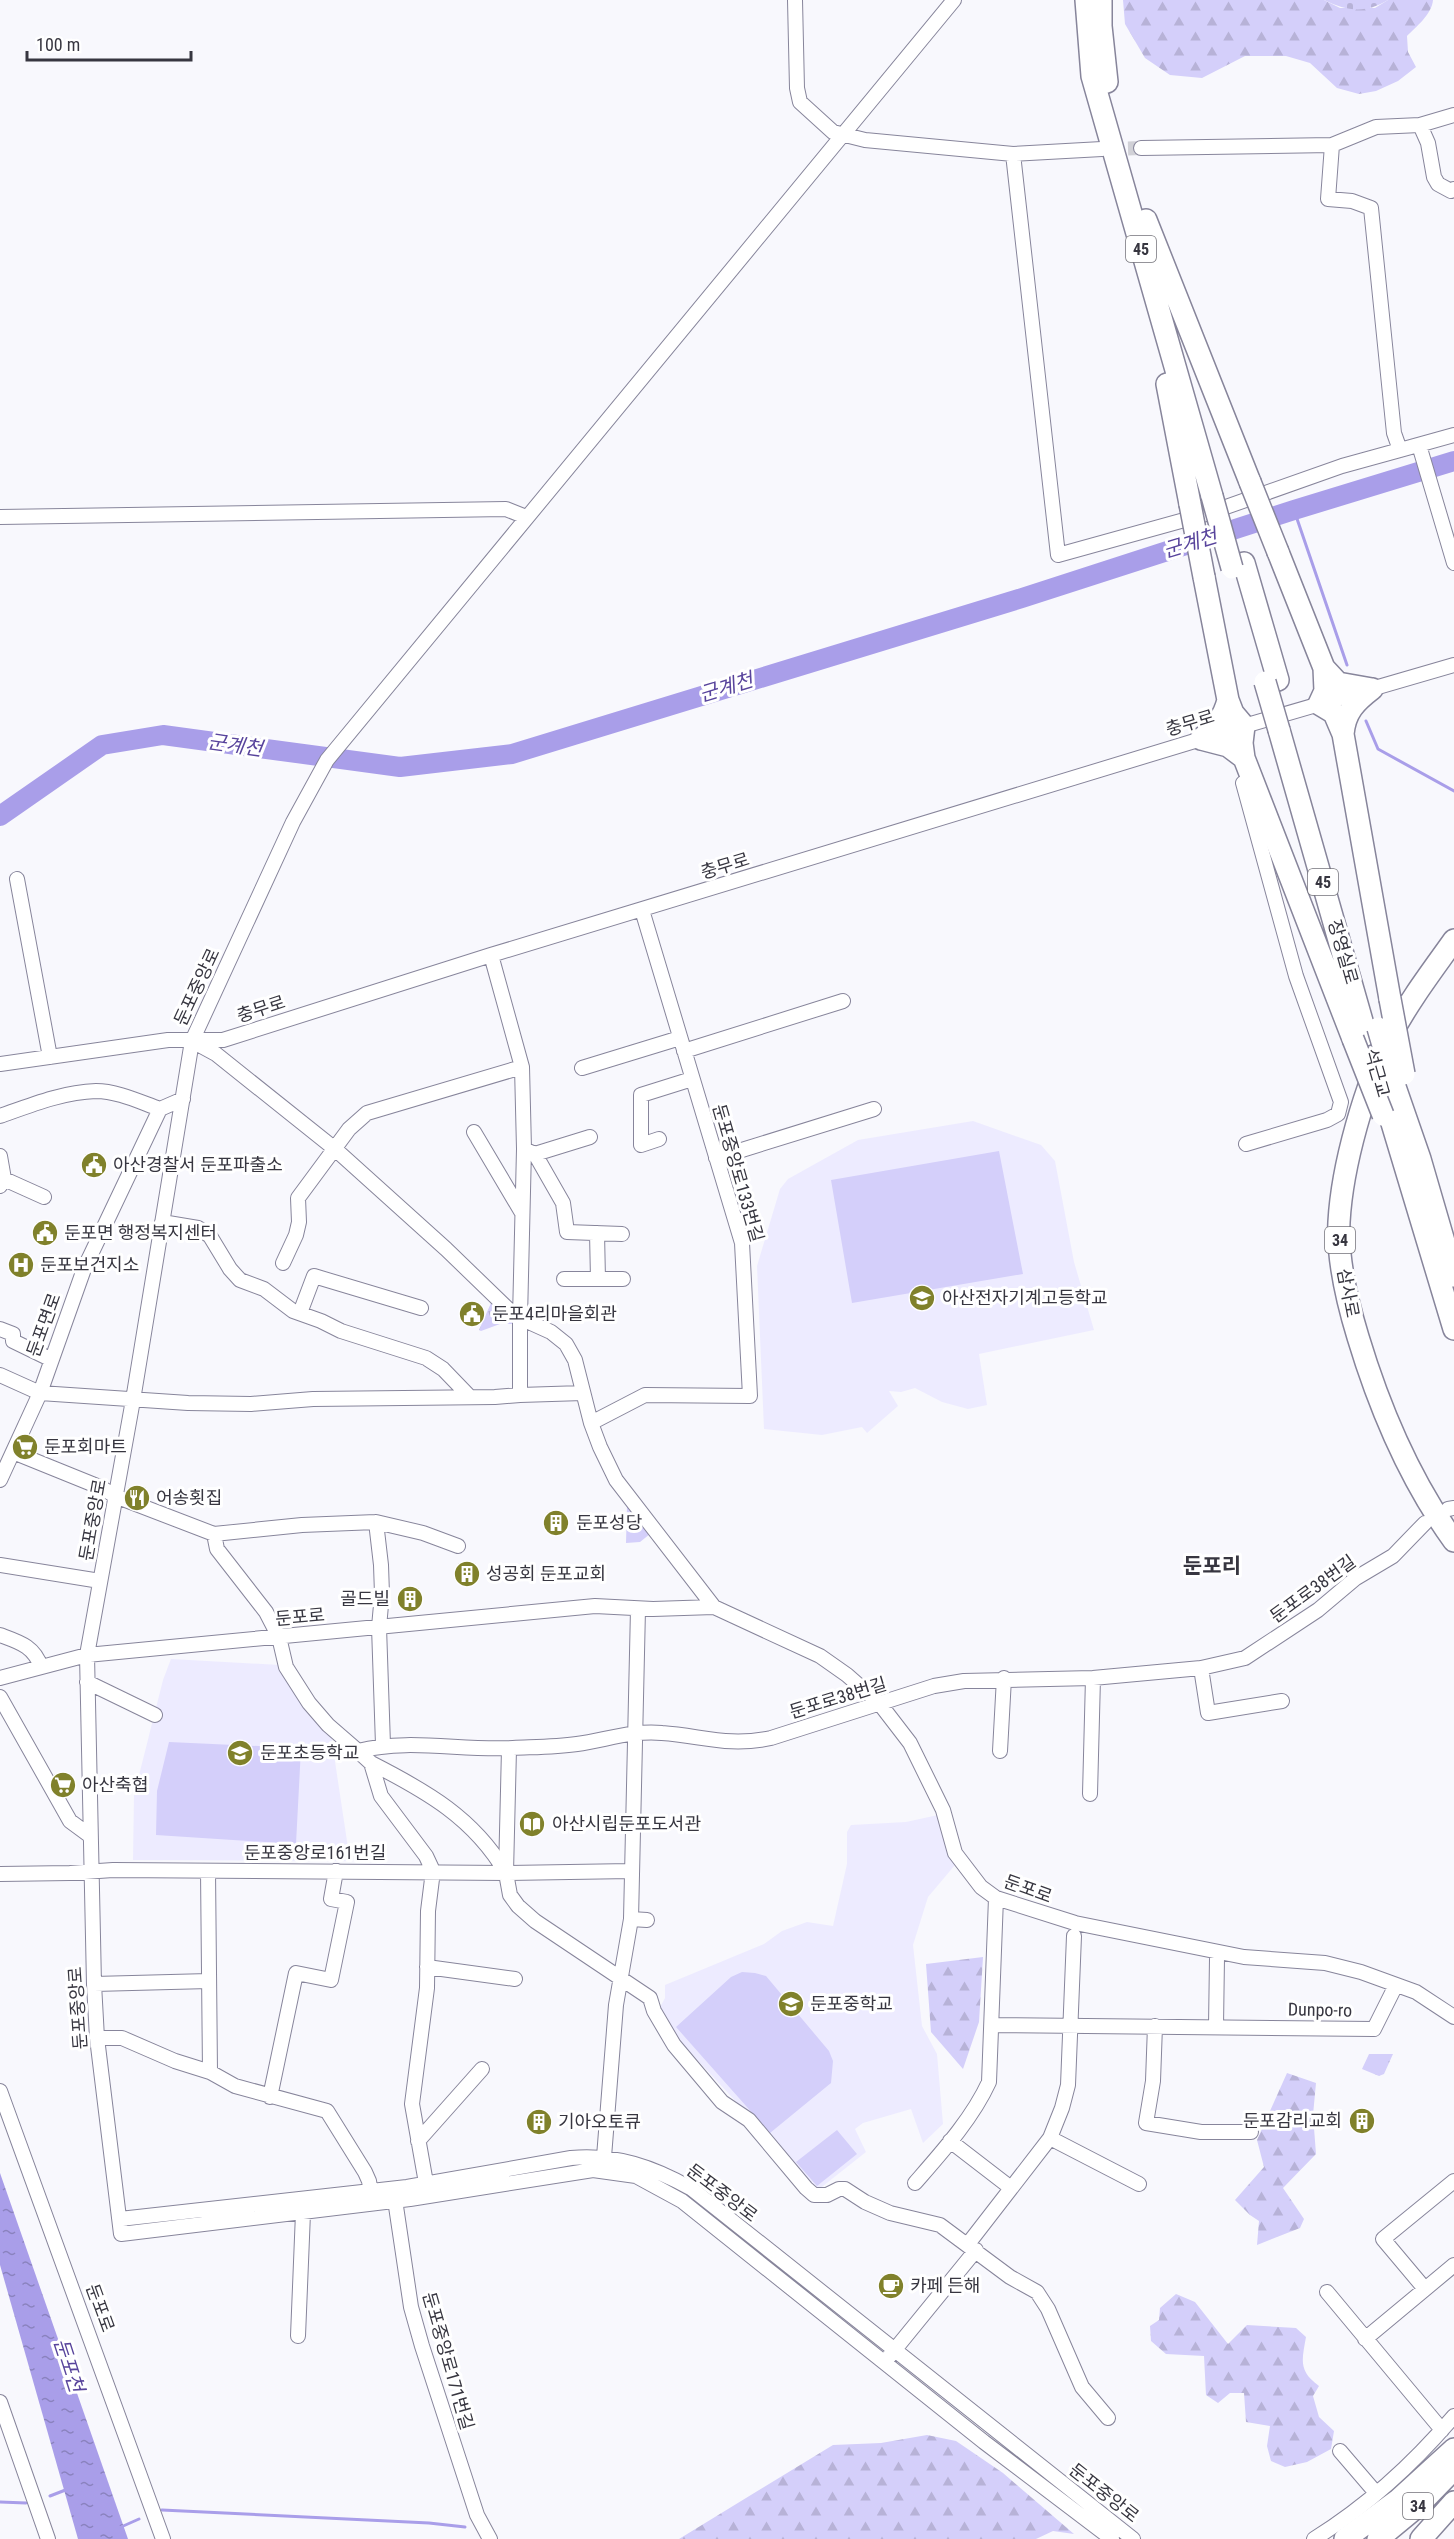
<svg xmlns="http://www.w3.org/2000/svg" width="1454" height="2539" viewBox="0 0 1454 2539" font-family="'Roboto Condensed','Noto Sans KR',sans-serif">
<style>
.built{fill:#edebff}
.grass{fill:url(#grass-tufts)}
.forest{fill:url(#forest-firs)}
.cemetery{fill:url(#cemetery-stones)}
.pitch{fill:#d4cffa}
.water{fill:url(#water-ripples)}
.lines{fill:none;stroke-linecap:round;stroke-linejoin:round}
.stream{stroke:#a99ee9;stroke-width:3}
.river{stroke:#a99ee9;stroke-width:20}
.minor-tunnel{stroke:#d1d1d7;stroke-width:14;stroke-dasharray:14 7;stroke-linecap:butt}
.minor-casing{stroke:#87859b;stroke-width:16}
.highway-casing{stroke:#87859b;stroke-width:24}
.minor{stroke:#fff;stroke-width:14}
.highway{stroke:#fff;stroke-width:21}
.highway-bridge-casing{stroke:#87859b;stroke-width:24;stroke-linecap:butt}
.highway-bridge{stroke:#fff;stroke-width:21}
.labels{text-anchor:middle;stroke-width:6;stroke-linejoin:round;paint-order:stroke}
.shield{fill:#fff;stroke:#737279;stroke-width:1.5}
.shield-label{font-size:16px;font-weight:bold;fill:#373640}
.street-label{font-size:18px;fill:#373640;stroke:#fff}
.poi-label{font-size:18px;fill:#373640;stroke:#fff;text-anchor:start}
.water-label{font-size:20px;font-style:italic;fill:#58449c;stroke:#fff}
.quarter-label{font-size:21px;font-weight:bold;fill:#373640;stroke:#fff}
</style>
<defs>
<pattern id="grass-tufts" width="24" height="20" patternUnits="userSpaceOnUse" patternTransform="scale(1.5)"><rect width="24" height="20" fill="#d4cffa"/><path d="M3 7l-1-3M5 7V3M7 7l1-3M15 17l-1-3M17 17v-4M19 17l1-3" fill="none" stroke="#b7b2d7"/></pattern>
<pattern id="forest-firs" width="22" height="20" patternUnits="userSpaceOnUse" patternTransform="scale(1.5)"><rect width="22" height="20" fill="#d4cffa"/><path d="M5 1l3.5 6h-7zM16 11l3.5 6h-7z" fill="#b7b2d7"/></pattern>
<pattern id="cemetery-stones" width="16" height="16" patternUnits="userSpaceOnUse" patternTransform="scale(1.5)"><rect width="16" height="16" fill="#d4cffa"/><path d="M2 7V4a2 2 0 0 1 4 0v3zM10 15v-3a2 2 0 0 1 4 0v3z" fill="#b7b2d7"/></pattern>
<pattern id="water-ripples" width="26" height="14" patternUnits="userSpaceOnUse" patternTransform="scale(1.5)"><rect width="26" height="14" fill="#a99ee9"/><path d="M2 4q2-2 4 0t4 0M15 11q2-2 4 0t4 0" fill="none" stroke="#8a82be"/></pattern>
</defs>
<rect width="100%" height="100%" fill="#f8f8fd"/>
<path class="built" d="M973 1121 1041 1145 1055 1161 1074 1262 1094 1330 979 1354 987 1405 968 1409 942 1402 915 1388 901 1392 889 1391 898 1406 867 1433 862 1427 822 1435 764 1429 757 1266 780 1189 788 1179 858 1140Z
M171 1659 280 1665 331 1735 350 1861 133 1860 134 1795 163 1680Z
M938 1815 948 1853 955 1865 928 1897 913 1945 922 2026 937 2054 943 2124 923 2143 911 2109 863 2123 855 2129 866 2152 818 2190 676 2037 659 2009 665 1998V1985L764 1944 782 1931 807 1922 833 1926 847 1864V1832L851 1825 906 1822Z"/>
<path class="grass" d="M491 1303 512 1319V1324H500L481 1331 479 1330Z
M627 1506 650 1534 640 1542 626 1543Z
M1369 2054H1393L1384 2074 1379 2076 1362 2069Z"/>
<path class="forest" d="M1123 0H1324L1340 8H1375L1388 0H1433C1432 14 1416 27 1407 36L1408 52 1416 67 1398 81 1376 91 1359 94 1337 88 1310 63 1286 56H1245L1202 78 1170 75 1145 58 1125 24Z
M983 1957 979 2022 963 2069 931 2032 926 1964Z
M1287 2073 1316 2083 1313 2115 1316 2154 1283 2188 1304 2219 1300 2228 1257 2245 1259 2221 1250 2215 1235 2200 1264 2167 1257 2140Z
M1176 2294 1195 2302 1228 2344 1247 2325 1296 2328 1306 2337C1302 2360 1298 2371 1319 2386L1313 2396 1319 2417 1334 2431 1331 2449 1307 2462 1285 2467 1271 2461 1267 2446 1270 2426 1246 2422 1244 2393H1230L1218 2403 1206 2395 1204 2356 1166 2354 1151 2341 1150 2326 1159 2320 1160 2308Z
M927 2435 956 2441 1003 2473 1074 2534 1053 2531 1036 2539H679L833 2445 881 2443Z"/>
<path class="cemetery" d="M1324 0H1388C1365 14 1347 11 1324 0Z"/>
<path class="pitch" d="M999 1151 1023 1274 852 1303 831 1180Z
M169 1742 301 1748 296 1844 156 1835 157 1791Z
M742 1972 755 1973 766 1976 829 2051 833 2061 831 2083 770 2133 676 2027 731 1977Z
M837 2130 857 2154 817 2186 796 2162Z"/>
<path class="water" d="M0 2173 128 2539H78L0 2265Z"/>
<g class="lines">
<path class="stream" d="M1294 510 1347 665
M1366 721 1378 749 1454 791
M50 2496 68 2489
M0 2502 26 2503
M162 2510 429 2523 465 2527
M121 2527 139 2519"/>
<path class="river" d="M0 816 102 745 163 735 400 767 512 754 1022 598 1294 510 1454 461"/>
<path class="minor-tunnel" d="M1107 149 1141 148"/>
<g class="minor-casing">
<path id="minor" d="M795 0 797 88 800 102 833 132 865 140 1013 154 1102 149
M954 0 327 760 293 822 192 1041 133 1400 87 1655 94 1984 97 2038 121 2234 410 2199 593 2170 636 2176 682 2201 984 2442 1112 2539
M1420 125 1428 143 1434 177 1438 184 1451 191 1454 189
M1332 145 1376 127 1420 125 1454 115
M1141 148 1332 145 1328 199 1352 201 1371 208 1394 433 1400 450 1454 435
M1013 154 1058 555 1206 514 1342 466 1400 450
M1419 445 1454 563
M0 517 506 509 526 517
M1243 783 1296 976 1341 1102 1338 1114 1327 1120 1246 1144
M17 879 50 1057
M491 955 522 1067 524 1149 520 1318V1395L583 1393
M192 1041 216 1054 335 1149 446 1249 508 1309 520 1318 551 1332 566 1344 575 1360 591 1423 600 1447 616 1480 714 1607 820 1656 847 1675 880 1704 910 1743 943 1810 955 1853 981 1887 996 1898 1075 1923 1244 1957 1325 1963 1361 1972 1416 1992 1454 2017
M684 1051 843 1001
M0 1064 168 1040H223L491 955 1244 726 1454 665
M582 1068 680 1038
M0 1116C31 1105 63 1092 96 1091 117 1091 140 1102 160 1109
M474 1132 522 1213
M659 1139 641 1145V1095L692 1079
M524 1149 535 1154 563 1203 567 1232 622 1234
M535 1154 590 1137
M0 1156 4 1179
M716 1158 874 1109
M0 1186 4 1179 44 1197
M162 1222 198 1228 210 1236 230 1269 240 1280 264 1289 293 1311 321 1321 341 1331 426 1358 443 1369 470 1397
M597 1233 598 1279
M283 1263 296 1235 299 1222 298 1198 349 1129 367 1113 522 1067
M564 1279H623
M300 1313 314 1276 421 1308
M0 1329 13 1334V1341L50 1359
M0 1375 40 1393 188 1403 251 1404 313 1399 495 1397 520 1395
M591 1423 645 1395 750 1396 742 1243 642 910
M13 1452 102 1488 115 1496 214 1534 302 1525 376 1522 423 1533 458 1546
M0 1480 40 1393 84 1269 160 1109 183 1099
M1448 1509 1454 1508
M376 1522 381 1565 382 1594 379 1627 383 1745
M214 1534 217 1549 266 1612 279 1637 286 1667 309 1703 328 1725 358 1751C410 1738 460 1751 513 1748 534 1747 556 1747 577 1744 606 1740 633 1730 662 1733 703 1736 728 1747 771 1738L934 1686 964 1681 1093 1678 1201 1668 1245 1658 1318 1610 1356 1578 1393 1556 1425 1523
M0 1565 100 1581
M0 1635C19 1642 34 1646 41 1667
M1201 1668 1208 1713 1282 1701
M0 1678 87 1655 595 1606 653 1609 714 1607
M87 1682 155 1715
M0 1697 70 1821 89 1835
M509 1749 506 1873 510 1895 518 1906 535 1921 650 1998 654 2011 674 2045 722 2102 749 2120 806 2188 814 2195H827L839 2189H845L865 2202 890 2213 940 2225 1010 2277 1037 2292 1048 2309 1082 2387 1108 2418
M358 1751 371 1763 381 1796 426 1856 433 1871 428 1911 427 1988 412 2104 426 2183
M1000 1751 1004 1678
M371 1763C426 1791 474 1818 506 1873
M1090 1794 1093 1678
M208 1871 210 2072
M0 1874 70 1873 113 1870 506 1873 631 1871
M631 1919 647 1920
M427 1967 515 1979
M94 1984 209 1981
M992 2025 1374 2029 1396 1985
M1155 2026 1153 2081 1146 2123 1201 2132H1251
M1216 2026 1217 1958
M97 2038H122L175 2061 210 2072 235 2086 327 2111 365 2172 369 2181 372 2199
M0 2091 163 2539
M270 2097 296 1973 331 1980 347 1902 331 1899 336 1871
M1050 2138 1139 2184
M418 2141 482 2069
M950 2141 1011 2188
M604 2157 616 2005 631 1919 638 1609
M915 2183C942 2152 972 2119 989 2082L996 1898
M394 2193 411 2307 422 2346 477 2515 490 2539
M120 2219 407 2187 571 2158C616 2154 653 2167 692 2189L1133 2539
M968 2244 1050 2138 1062 2108 1068 2085 1074 1936
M1425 2289 1383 2239 1454 2181
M1327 2292 1442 2430
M298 2336 303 2213
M1365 2339 1454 2265
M888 2358 976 2250
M0 2402 48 2539
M1340 2451 1376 2493
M1314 2539C1367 2506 1414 2463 1454 2416"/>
</g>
<g class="highway-casing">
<path id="highway" d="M1086 0 1092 76 1212 496
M1101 0V26L1107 82
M1146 220 1250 482
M1167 384 1190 504
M1278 552 1324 668 1325 691 1319 704 1334 713 1343 734 1390 999
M1244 563 1278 680
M1204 577 1228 700 1233 713 1244 726 1242 743 1244 758 1353 1039
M1324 668 1338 683 1372 689
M1279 730 1366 1035
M1343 734C1345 712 1355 702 1372 689
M1201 739C1215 728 1224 717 1228 700
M1201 739 1228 746 1244 758
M1454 940C1432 971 1409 1001 1391 1035 1365 1084 1342 1166 1339 1222 1337 1260 1347 1301 1358 1337 1380 1410 1409 1479 1454 1541
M1394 1084 1420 1159 1454 1276
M1388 1110 1454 1329
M1345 2539 1398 2500 1454 2449
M1378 2539 1418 2506 1454 2469
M1421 2539 1454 2502"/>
</g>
<use href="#minor" class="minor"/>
<use href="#highway" class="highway"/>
<g class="highway-bridge-casing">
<path id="highway-bridge" d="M1250 482 1278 552
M1212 496 1232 568
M1190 504 1204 577
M1265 682 1279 730
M1390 999 1404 1074
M1378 1028 1393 1080
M1353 1039 1383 1115"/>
</g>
<use href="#highway-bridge" class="highway-bridge"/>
</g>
<defs>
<g id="civic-disc" transform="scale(1.35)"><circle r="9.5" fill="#80812b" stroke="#fff"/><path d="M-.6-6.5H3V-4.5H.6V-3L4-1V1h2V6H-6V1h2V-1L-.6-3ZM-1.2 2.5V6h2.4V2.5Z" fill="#fff"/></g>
<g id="hospital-disc" transform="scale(1.35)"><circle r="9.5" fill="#80812b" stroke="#fff"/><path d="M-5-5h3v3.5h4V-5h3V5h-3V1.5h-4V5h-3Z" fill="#fff"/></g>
<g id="school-disc" transform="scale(1.35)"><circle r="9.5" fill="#80812b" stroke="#fff"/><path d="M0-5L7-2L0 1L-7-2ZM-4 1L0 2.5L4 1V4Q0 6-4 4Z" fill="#fff"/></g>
<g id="supermarket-disc" transform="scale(1.35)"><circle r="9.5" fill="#80812b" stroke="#fff"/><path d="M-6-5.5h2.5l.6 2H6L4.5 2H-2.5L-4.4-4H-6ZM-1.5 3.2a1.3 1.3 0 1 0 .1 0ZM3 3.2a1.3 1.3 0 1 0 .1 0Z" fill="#fff"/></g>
<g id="restaurant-disc" transform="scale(1.35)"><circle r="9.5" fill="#80812b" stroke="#fff"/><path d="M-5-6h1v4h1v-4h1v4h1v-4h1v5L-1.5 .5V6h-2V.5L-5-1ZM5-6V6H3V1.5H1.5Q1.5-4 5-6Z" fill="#fff"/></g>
<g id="building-disc" transform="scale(1.35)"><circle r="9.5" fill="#80812b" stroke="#fff"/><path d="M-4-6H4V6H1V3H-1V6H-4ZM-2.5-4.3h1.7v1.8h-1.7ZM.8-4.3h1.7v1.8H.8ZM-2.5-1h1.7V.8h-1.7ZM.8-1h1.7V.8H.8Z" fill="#fff"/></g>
<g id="library-disc" transform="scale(1.35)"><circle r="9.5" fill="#80812b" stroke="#fff"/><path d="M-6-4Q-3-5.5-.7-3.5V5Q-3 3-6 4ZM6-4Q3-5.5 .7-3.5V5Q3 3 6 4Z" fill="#fff"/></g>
<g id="cafe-disc" transform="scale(1.35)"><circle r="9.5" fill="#80812b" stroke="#fff"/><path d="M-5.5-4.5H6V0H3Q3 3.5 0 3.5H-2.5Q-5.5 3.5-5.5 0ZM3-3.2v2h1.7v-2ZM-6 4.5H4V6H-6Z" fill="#fff"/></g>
</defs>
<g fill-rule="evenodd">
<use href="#civic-disc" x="94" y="1165"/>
<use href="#civic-disc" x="45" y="1233"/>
<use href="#hospital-disc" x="21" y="1265"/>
<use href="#school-disc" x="922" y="1298"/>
<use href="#civic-disc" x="472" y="1314"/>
<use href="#supermarket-disc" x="25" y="1447"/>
<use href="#restaurant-disc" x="137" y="1498"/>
<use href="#building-disc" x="556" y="1523"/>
<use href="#building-disc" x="467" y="1574"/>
<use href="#building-disc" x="410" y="1599"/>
<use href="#school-disc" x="240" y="1753"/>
<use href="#supermarket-disc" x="63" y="1785"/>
<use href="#library-disc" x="532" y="1824"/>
<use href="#school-disc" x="791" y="2004"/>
<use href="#building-disc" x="1362" y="2121"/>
<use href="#building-disc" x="539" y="2122"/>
<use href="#cafe-disc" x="891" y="2286"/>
</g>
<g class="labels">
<g class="shield">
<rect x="1126" y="236" width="30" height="26" rx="4.5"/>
<rect x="1308" y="869" width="30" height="26" rx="4.5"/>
<rect x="1325" y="1227" width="30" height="26" rx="4.5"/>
<rect x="1403" y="2493" width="30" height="26" rx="4.5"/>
</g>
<g class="shield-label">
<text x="1141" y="255">45</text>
<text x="1323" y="888">45</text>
<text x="1340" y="1246">34</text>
<text x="1418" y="2512">34</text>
</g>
<g class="street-label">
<text transform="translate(1190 723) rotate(-17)" y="6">충무로</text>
<text transform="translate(725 866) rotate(-17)" y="6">충무로</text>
<text transform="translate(1343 952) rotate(74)" y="6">장영실로</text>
<text transform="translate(197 987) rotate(-65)" y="6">둔포중앙로</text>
<text transform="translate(261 1009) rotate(-18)" y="6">충무로</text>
<text transform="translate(1377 1073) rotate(74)" y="6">석근교</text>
<text transform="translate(738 1173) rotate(74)" y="6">둔포중앙로133번길</text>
<text transform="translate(1348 1293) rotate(79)" y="6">삼사로</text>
<text transform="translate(44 1325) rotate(-70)" y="6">둔포면로</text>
<text transform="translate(93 1520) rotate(-80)" y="6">둔포중앙로</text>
<text transform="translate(1313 1589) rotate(-36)" y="6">둔포로38번길</text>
<text transform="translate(300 1617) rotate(-5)" y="6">둔포로</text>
<text transform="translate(838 1698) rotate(-17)" y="6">둔포로38번길</text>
<text x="315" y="1859">둔포중앙로161번길</text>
<text transform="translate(1028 1889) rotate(20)" y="6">둔포로</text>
<text transform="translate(78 2008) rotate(-94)" y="6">둔포중앙로</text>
<text transform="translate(1320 2010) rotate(1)" y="6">Dunpo-ro</text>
<text transform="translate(722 2193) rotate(37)" y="6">둔포중앙로</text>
<text transform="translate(100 2308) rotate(70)" y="6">둔포로</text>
<text transform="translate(448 2361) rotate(74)" y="6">둔포중앙로171번길</text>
<text transform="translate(1104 2493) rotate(38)" y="6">둔포중앙로</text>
</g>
<g class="poi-label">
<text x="113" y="1171">아산경찰서 둔포파출소</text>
<text x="64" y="1239">둔포면 행정복지센터</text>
<text x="40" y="1271">둔포보건지소</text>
<text x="942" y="1304">아산전자기계고등학교</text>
<text x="492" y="1320">둔포4리마을회관</text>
<text x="44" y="1453">둔포회마트</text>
<text x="156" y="1504">어송횟집</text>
<text x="576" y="1529">둔포성당</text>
<text x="486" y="1580">성공회 둔포교회</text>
<text x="390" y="1605" text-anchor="end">골드빌</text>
<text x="260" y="1759">둔포초등학교</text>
<text x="82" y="1791">아산축협</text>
<text x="552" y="1830">아산시립둔포도서관</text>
<text x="810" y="2010">둔포중학교</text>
<text x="1342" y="2127" text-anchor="end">둔포감리교회</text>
<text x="558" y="2128">기아오토큐</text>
<text x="910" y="2292">카페 든해</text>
</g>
<g class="water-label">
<text transform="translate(1190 543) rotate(-17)" y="7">군계천</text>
<text transform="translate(726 687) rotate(-17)" y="7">군계천</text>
<text transform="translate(235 745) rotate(8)" y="7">군계천</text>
<text transform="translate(69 2365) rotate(72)" y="7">둔포천</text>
</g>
<g class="quarter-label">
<text x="1212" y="1573">둔포리</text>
</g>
</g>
<path d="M27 51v9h164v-9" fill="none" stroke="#373640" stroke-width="3"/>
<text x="36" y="51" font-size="18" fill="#373640" stroke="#ffffff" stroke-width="4.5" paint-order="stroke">100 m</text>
</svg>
